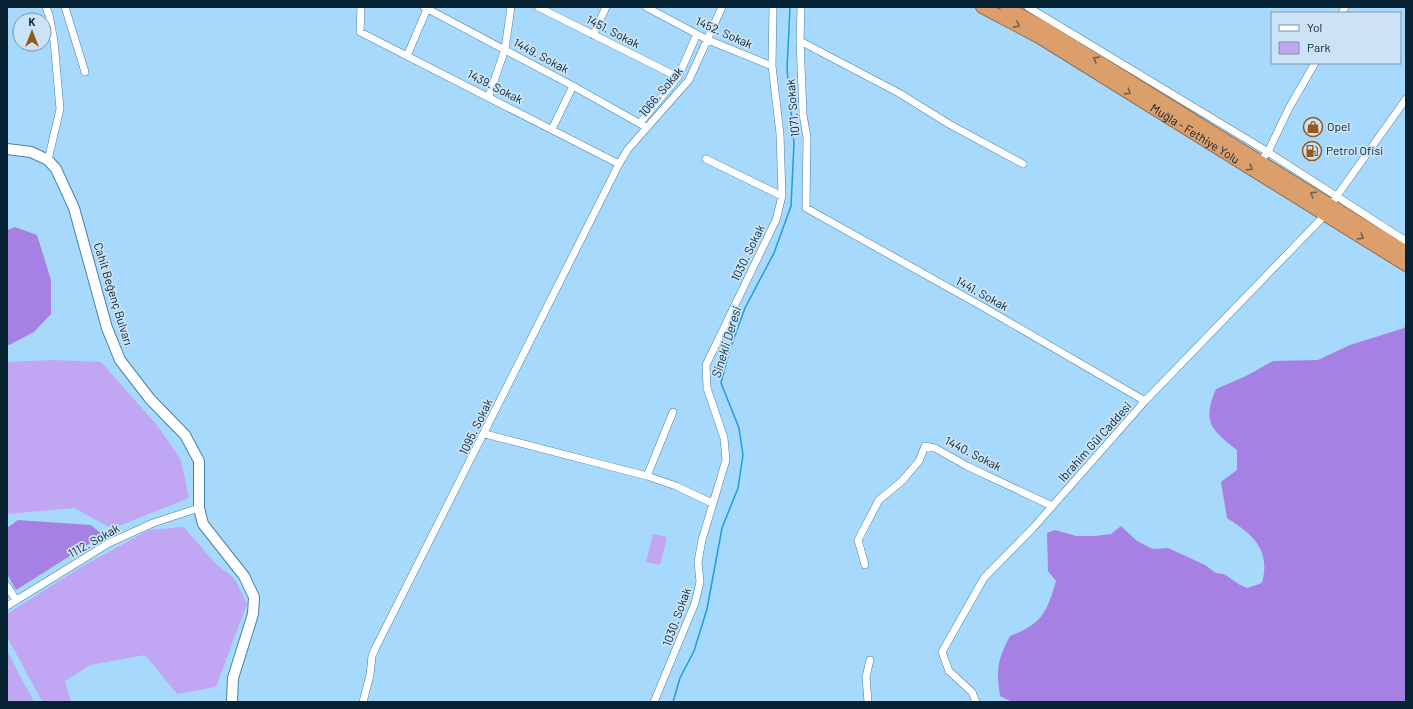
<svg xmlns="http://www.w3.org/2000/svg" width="1413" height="709" viewBox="0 0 1413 709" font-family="Barlow,sans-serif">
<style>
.green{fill:#c1a6f3}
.forest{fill:#a681e3}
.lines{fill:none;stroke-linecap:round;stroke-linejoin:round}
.stream{stroke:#1c9ce2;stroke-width:1.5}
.street-casing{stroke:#4482ac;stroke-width:8}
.secondary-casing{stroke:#4482ac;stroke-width:12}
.highway-casing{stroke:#917357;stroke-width:14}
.street{stroke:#fff;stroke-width:7}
.secondary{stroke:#fff;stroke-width:10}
.highway{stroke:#dc9e6b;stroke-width:12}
.oneway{stroke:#72604f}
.labels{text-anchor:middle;stroke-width:3.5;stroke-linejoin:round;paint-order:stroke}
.street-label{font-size:12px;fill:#072233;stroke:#cbe3f5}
.poi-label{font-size:12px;fill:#072233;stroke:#cbe3f5;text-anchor:start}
.water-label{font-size:13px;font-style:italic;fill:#053753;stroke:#cbe3f5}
</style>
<rect width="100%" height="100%" fill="#a7d9fd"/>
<path class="green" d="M53 360 101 362 157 425 181 460 189 498 116 527 107 526 74 508 7 514V362Z
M184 527 215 563 235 579 247 604 216 687 177 694 145 655 90 665 65 681 71 702 42 701 7 637V614L81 567 149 530Z
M653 534 667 537 660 565 646 562Z
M7 651 34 702H7Z"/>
<path class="forest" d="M15 227 37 235 51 280V314L34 332 7 346V230Z
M1406 325V702H1012L1000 696C996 669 997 661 1010 636 1042 624 1047 612 1056 581L1048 571 1047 533 1055 530 1076 536H1095L1111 534 1121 526 1137 541 1153 549 1168 548 1205 565 1216 573 1224 574 1240 585 1247 588 1262 583C1271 549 1253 535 1227 518L1221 482 1237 470V450C1211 430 1202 422 1216 389L1246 376 1273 361 1318 360 1350 345 1404 328Z
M18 520 91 525 103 535 16 590 7 574V528Z"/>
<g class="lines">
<path class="stream" d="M673 702 680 678 694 651 707 609 722 528 738 488 743 455 739 428 721 383 729 352 745 308 774 253 791 206 794 144 787 69 790 7"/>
<g class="street-casing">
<path id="street" d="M46 7 49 15 54 41 60 109 48 160
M65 7 85 72
M361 7 360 32 619 164
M424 7 573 86 646 127
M538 7 678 77
M646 7 708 40 772 66
M801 7 800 41 803 114 807 138 806 208 985 308 1145 401
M1028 7 1268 152 1406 241
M1342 13 1345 7
M593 35 606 7
M800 41 899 93 949 124 1023 164
M407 56 427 9
M489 96 505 49 511 7
M640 123 678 77 697 34
M552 129 573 86
M706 159 782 196
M1260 161 1268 152 1289 108 1315 63
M1334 200 1406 99
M485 434 647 476 676 486 712 503
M647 476 673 412
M865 565 858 540 879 500 902 481 919 461 925 446 935 448 967 466 1052 506
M7 586 16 600
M7 606 109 543 153 523 199 508
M363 702 370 675 372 656 376 647 619 164 628 149 689 80 722 7
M654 702 695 603 700 582 698 562 702 540 726 460 724 438 707 388 706 365 776 220 782 196 780 134 772 66 773 7
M868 702 866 677 870 660
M976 702 972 692 949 671 942 652 984 578 1033 528 1145 401 1325 215"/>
</g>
<g class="secondary-casing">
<path id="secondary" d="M7 149 31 152 48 160 56 169 74 208 107 328 120 360 150 399 185 435 199 461V508L203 524 244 576 254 597 253 614 233 678 232 702"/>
</g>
<g class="highway-casing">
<g id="highway">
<path id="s1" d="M982 7 1039 37 1406 265"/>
<path d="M1006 7 1046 29 1406 252"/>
</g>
</g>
<use href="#street" class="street"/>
<use href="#secondary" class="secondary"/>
<use href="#highway" class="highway"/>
</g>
<defs><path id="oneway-chevron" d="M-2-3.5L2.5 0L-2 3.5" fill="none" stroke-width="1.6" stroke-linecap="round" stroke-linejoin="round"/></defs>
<g class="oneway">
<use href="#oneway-chevron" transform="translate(1017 25) rotate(28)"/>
<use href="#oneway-chevron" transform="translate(1096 59) rotate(-148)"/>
<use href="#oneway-chevron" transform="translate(1128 92) rotate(32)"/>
<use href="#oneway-chevron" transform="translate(1250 168) rotate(32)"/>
<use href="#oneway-chevron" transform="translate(1313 194) rotate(-148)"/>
<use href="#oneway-chevron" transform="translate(1361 237) rotate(32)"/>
</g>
<defs>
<g id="shop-ring" transform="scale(1)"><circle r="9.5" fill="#cbe3f5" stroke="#96581d" stroke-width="1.5"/><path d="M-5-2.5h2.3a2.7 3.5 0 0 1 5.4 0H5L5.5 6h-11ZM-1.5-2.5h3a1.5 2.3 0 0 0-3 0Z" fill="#96581d"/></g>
<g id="fuel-ring" transform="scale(1)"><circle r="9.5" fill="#cbe3f5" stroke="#96581d" stroke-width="1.5"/><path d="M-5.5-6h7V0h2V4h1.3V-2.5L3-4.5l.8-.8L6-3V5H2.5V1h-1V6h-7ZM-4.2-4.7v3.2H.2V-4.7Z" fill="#96581d"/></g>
</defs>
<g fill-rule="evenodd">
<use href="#shop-ring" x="1313" y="127"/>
<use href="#fuel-ring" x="1312" y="151"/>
</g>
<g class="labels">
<g class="street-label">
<text transform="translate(613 32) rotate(27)" y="4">1451. Sokak</text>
<text transform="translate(724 33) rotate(24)" y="4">1452. Sokak</text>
<text transform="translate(541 56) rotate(28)" y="4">1449. Sokak</text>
<text transform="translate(495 87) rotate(27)" y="4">1439. Sokak</text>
<text transform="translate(661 92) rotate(-50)" y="4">1066. Sokak</text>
<text transform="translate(793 108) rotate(-95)" y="4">1071. Sokak</text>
<text dy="4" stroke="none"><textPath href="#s1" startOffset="248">Muğla - Fethiye Yolu</textPath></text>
<text transform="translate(748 253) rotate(-64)" y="4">1030. Sokak</text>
<text transform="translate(113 294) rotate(73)" y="4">Cahit Beğenç Bulvarı</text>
<text transform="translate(982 294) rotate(29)" y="4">1441. Sokak</text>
<text transform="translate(476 427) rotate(-64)" y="4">1095. Sokak</text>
<text transform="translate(1095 442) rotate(-48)" y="4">Ibrahim Gül Caddesi</text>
<text transform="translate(973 454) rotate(27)" y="4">1440. Sokak</text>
<text transform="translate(94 541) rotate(-29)" y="4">1112. Sokak</text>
<text transform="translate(677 617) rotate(-70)" y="4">1030. Sokak</text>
</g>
<g class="poi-label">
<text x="1327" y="131">Opel</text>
<text x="1326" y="155">Petrol Ofisi</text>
</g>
<g class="water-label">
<text transform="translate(726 342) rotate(-73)" y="5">Sinekli Deresi</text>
</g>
</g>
<rect width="1413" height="709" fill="none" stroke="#072233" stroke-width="16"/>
<rect x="1271" y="12" width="130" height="52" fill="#cbe3f5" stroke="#7d96a7"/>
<rect x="1279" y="25" width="20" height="6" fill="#ffffff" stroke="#7d96a7"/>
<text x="1307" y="32" font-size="12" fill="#072233">Yol</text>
<rect x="1279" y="42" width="20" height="12" fill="#c1a6f3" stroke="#7d96a7"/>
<text x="1307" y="52" font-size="12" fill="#072233">Park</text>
<g transform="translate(32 32)"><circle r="19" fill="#cbe3f5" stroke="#7d96a7"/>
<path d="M0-3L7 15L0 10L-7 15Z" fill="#96581d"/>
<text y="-6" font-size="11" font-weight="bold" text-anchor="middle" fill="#072233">K</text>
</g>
</svg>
